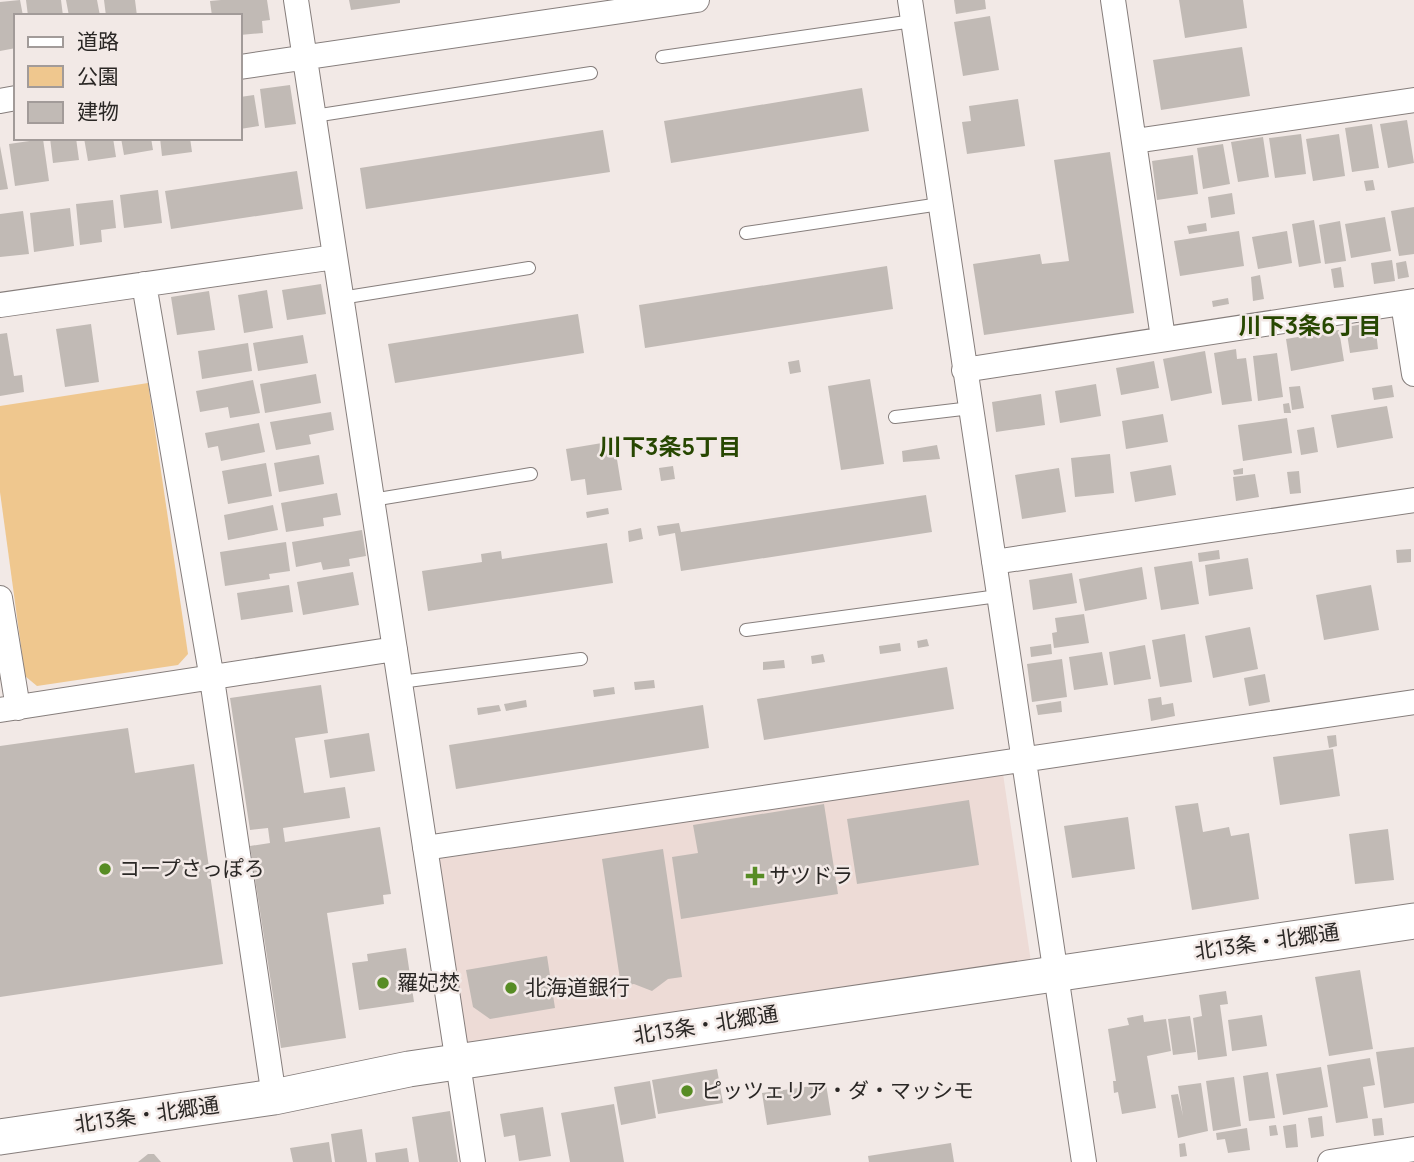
<svg xmlns="http://www.w3.org/2000/svg" width="1414" height="1162" viewBox="0 0 1414 1162" font-family="Manrope,'Noto Sans JP',sans-serif">
<style>
.built{fill:#eddbd6}
.green{fill:#efc78e}
.building{fill:#c1bab5}
.lines{fill:none;stroke-linecap:round;stroke-linejoin:round}
.service-casing{stroke:#867e7c;stroke-width:14}
.minor-casing{stroke:#867e7c;stroke-width:26}
.secondary-casing{stroke:#867e7c;stroke-width:37}
.service{stroke:#fff;stroke-width:12}
.minor{stroke:#fff;stroke-width:24}
.secondary{stroke:#fff;stroke-width:35}
.poi-dot{fill:#578c24;stroke:#f2e9e6;stroke-width:2.5}
.labels{text-anchor:middle;stroke-width:5;stroke-linejoin:round;paint-order:stroke}
.poi-label{font-size:21px;fill:#2a2725;stroke:#f2e9e6;text-anchor:start}
.street-label{font-size:21px;fill:#2a2725;stroke:#f2e9e6}
.neighbourhood-label{font-size:23px;font-weight:bold;fill:#274701;stroke:#f2e9e6}
</style>
<rect width="100%" height="100%" fill="#f2e9e6"/>
<path class="built" d="M1003 774 1031 962 466 1045 438 859Z"/>
<path class="green" d="M148 383 188 654 178 665 37 686 25 676 0 492V406Z"/>
<path class="building" d="M20 0 23 16H16V48L0 51V2Z
M26 0H61L63 16H28Z
M66 0H97L100 16H69Z
M104 0H135L137 16H106Z
M221 0H267L270 20 262 21 263 33 240 35V16H212L210 1Z
M349 0H400V3L351 10Z
M954 0H985L986 9 956 14Z
M1179 0H1243L1247 28 1185 38Z
M990 16 999 70 963 76 954 22Z
M1242 47 1250 96 1161 110 1153 60Z
M290 85 296 124 265 128 260 89Z
M862 88 869 131 671 163 664 121Z
M254 95 259 126 240 129V97Z
M1018 99 1025 146 967 154 962 122 971 121 969 106Z
M1407 120 1414 163 1388 168 1380 124Z
M1372 124 1379 168 1352 172 1345 128Z
M603 130 610 172 366 209 360 168Z
M1301 134 1306 174 1275 178 1269 138Z
M1339 134 1345 176 1313 181 1306 139Z
M1263 137 1269 177 1238 182 1231 142Z
M50 138H76L79 160 53 163Z
M84 138H113L116 157 88 161Z
M121 138H151L153 150 124 155Z
M160 138H190L192 152 162 156Z
M43 139 49 181 15 186 9 144Z
M1223 144 1230 184 1203 189 1197 148Z
M0 146 8 189 0 190Z
M1110 152 1134 313 984 335 973 264 1040 254 1042 264 1069 261 1054 160Z
M1193 155 1198 194 1157 200 1152 161Z
M297 171 303 209 171 229 165 191Z
M1373 180 1375 190 1366 191 1364 181Z
M158 190 162 223 124 228 120 195Z
M1232 193 1235 214 1211 218 1208 197Z
M113 200 116 228 101 230 102 242 80 245 76 204Z
M1414 207V254L1399 256 1391 211Z
M70 208 74 246 34 252 30 213Z
M23 211 29 254 0 257V214Z
M1385 217 1391 251 1351 258 1345 224Z
M1314 220 1321 263 1299 267 1292 224Z
M1340 221 1346 261 1325 264 1319 225Z
M1206 223 1207 231 1189 234 1187 226Z
M1239 231 1244 266 1180 276 1174 241Z
M1287 231 1292 263 1258 269 1252 237Z
M1392 260 1395 281 1374 284 1371 263Z
M1406 261 1409 277 1398 279 1396 263Z
M887 266 893 309 645 348 639 305Z
M1341 267 1344 287 1334 288 1331 269Z
M1260 275 1264 299 1253 301 1251 277Z
M321 284 326 314 287 320 282 290Z
M267 290 273 328 244 333 238 295Z
M209 291 215 330 177 335 171 297Z
M1228 298 1229 304 1213 307 1212 301Z
M578 314 584 353 395 383 388 344Z
M1375 322 1378 349 1350 353 1346 327Z
M91 324 99 382 65 387 56 329Z
M1339 330 1344 361 1291 371 1286 339Z
M7 333 14 376 22 375 24 392 0 396V334Z
M303 335 308 363 258 371 253 343Z
M248 343 252 371 202 379 198 351Z
M1236 349 1237 359 1246 358 1252 401 1222 405 1214 353Z
M1205 351 1212 393 1171 401 1163 359Z
M1277 353 1283 397 1258 401 1253 356Z
M799 360 801 372 790 374 788 362Z
M1154 361 1159 388 1121 395 1116 368Z
M316 374 321 403 265 413 260 384Z
M870 379 884 464 841 470 828 386Z
M253 380 260 413 230 418 228 407 200 412 196 391Z
M1096 384 1101 416 1060 423 1055 391Z
M1392 385 1394 397 1374 400 1372 388Z
M1300 386 1304 408 1292 410 1289 387Z
M1041 394 1045 425 996 432 992 402Z
M1289 403 1291 413H1284L1283 404Z
M1387 406 1393 438 1337 448 1331 415Z
M331 412 334 430 309 435 311 444 276 450 270 422Z
M1163 414 1168 442 1126 449 1122 421Z
M1287 418 1292 453 1243 461 1238 425Z
M259 423 265 452 221 461 218 446 208 448 205 433Z
M1314 427 1318 452 1301 455 1297 430Z
M614 441 622 490 587 495 585 479 571 481 566 449Z
M937 445 940 459 903 462 902 451Z
M1110 454 1114 493 1075 497 1071 458Z
M319 455 324 484 279 492 274 463Z
M266 463 272 496 228 504 222 471Z
M1171 465 1176 495 1135 502 1130 472Z
M673 466 675 479 661 481 659 468Z
M1059 468 1066 512 1022 519 1015 475Z
M1243 468V474L1234 475 1233 470Z
M1299 471 1301 493 1290 494 1287 472Z
M1255 474 1259 497 1236 501 1233 477Z
M337 493 341 515 323 518 324 526 286 532 281 503Z
M926 495 932 532 681 571 675 533 659 536 657 526 679 523 681 532Z
M273 505 278 530 228 540 224 515Z
M608 508 609 514 587 518 586 512Z
M641 528 643 539 629 542 628 531Z
M362 530 366 556 349 559 350 566 323 570 321 562 296 567 292 542Z
M286 542 290 571 269 574 270 579 225 586 220 552Z
M607 543 613 583 428 611 422 571 482 562 481 554 501 551 502 559Z
M1411 549V562L1397 563 1396 550Z
M1219 550 1220 559 1199 562 1198 553Z
M1248 558 1253 589 1209 596 1205 565Z
M1192 561 1199 604 1161 610 1154 567Z
M1142 567 1147 599 1085 611 1079 579Z
M353 572 359 605 303 615 297 582Z
M1072 573 1077 603 1033 610 1029 580Z
M289 585 293 612 241 620 237 593Z
M1371 585 1379 630 1324 640 1316 595Z
M1084 614 1089 643 1054 648 1052 633 1057 632 1055 618Z
M1250 627 1258 669 1213 678 1205 636Z
M1185 634 1192 682 1160 687 1152 640Z
M927 639 929 646 918 648 917 641Z
M900 643 901 651 880 654 879 646Z
M1051 644 1052 654 1031 657 1030 647Z
M1145 645 1151 679 1114 685 1109 652Z
M1102 652 1108 685 1074 690 1069 657Z
M823 654 825 662 812 664 811 656Z
M1062 659 1067 697 1032 702 1027 664Z
M784 660 785 668 763 670V662Z
M947 667 954 709 764 740 757 699Z
M1265 674 1270 702 1249 706 1244 678Z
M654 680 655 688 635 690 634 682Z
M321 685 328 733 295 738 304 793 345 787 350 818 283 828 285 842 380 827 391 894 383 895 384 904 327 913 346 1038 281 1048 250 846 270 843 268 828 250 830 230 698Z
M614 687 615 694 594 697 593 690Z
M1161 697 1162 705 1173 703 1175 716 1151 721 1148 699Z
M526 700 527 707 506 711 504 704Z
M1061 701 1062 712 1038 715 1036 705Z
M499 705 501 711 478 715 477 708Z
M703 705 709 748 456 789 449 745Z
M128 728 135 773 194 764 223 964 0 997V746Z
M369 733 375 771 330 778 324 740Z
M1336 735 1337 746 1329 748 1327 736Z
M1333 749 1340 796 1280 805 1273 757Z
M969 800 979 865 857 884 847 819Z
M1198 803 1203 832 1229 827 1231 836 1249 833 1259 899 1192 910 1175 806Z
M824 804 838 894 681 919 672 857 698 853 693 825Z
M1128 817 1135 869 1072 878 1064 826Z
M1388 829 1394 880 1355 884 1349 834Z
M663 849 682 977 668 979 652 991 634 984 621 986 602 859Z
M406 948 414 1002 359 1010 352 963 368 961 367 954Z
M547 956 555 1008 490 1019 473 1007 466 970Z
M1360 970 1373 1049 1329 1056 1315 977Z
M1226 991 1228 1004 1220 1005 1227 1056 1198 1060 1193 1018 1202 1016 1199 995Z
M1143 1015 1144 1022 1166 1019 1171 1051 1147 1056 1156 1108 1122 1114 1118 1092 1114 1093 1113 1081H1116L1108 1029 1129 1025 1127 1018Z
M1262 1015 1267 1046 1232 1051 1228 1020Z
M1190 1016 1196 1052 1173 1055 1168 1019Z
M1414 1047V1103L1384 1108 1376 1052Z
M1370 1058 1375 1085 1363 1087 1368 1118 1336 1123 1327 1065Z
M1321 1067 1328 1107 1283 1115 1276 1074Z
M717 1069 723 1103 658 1114 652 1080Z
M1268 1072 1275 1118 1249 1121 1243 1076Z
M1234 1077 1241 1126 1213 1131 1206 1081Z
M650 1081 656 1118 621 1125 614 1087Z
M1201 1083 1208 1131 1178 1138 1171 1095 1178 1094 1183 1116 1178 1086Z
M826 1084 831 1115 767 1125 762 1093Z
M614 1104 624 1162H570L561 1113Z
M543 1107 551 1156 519 1161 515 1135 504 1137 500 1114Z
M450 1111 458 1162H419L412 1117Z
M1322 1116 1324 1136 1311 1138 1308 1118Z
M1382 1118 1384 1135 1374 1136 1372 1119Z
M1296 1124 1298 1147 1286 1148 1283 1126Z
M1276 1125 1278 1135 1270 1136 1269 1126Z
M1247 1128 1250 1150 1228 1153 1225 1139 1217 1140 1216 1133Z
M362 1129 367 1162H335L331 1134Z
M329 1142 332 1162H293L290 1148Z
M951 1143 954 1162H869L868 1156Z
M1185 1143 1187 1156 1180 1157 1179 1144Z
M407 1148 409 1162H376L375 1153Z
M148 1154H154L161 1162H138Z"/>
<g class="lines">
<g class="service-casing">
<path id="service" d="M662 57 913 21
M314 116 591 73
M746 233 940 204
M341 298 529 268
M895 417 971 408
M372 500 531 474
M746 630 998 596
M400 682 581 659"/>
</g>
<g class="minor-casing">
<path id="minor" d="M296 0 473 1162
M910 0 1084 1162
M1113 0 1163 338
M240 67 697 0
M0 101 16 98
M1135 141 1414 100
M144 284 212 679 274 1097
M1403 303 1414 374
M0 305 335 257
M964 370 1414 301
M994 562 1414 500
M0 598 18 708
M0 710 395 649
M425 848 1414 702
M1330 1162 1414 1149"/>
</g>
<g class="secondary-casing">
<path id="secondary" d="M0 1137 274 1097 409 1069 1414 921"/>
</g>
<use href="#service" class="service"/>
<use href="#minor" class="minor"/>
<use href="#secondary" class="secondary"/>
</g>
<g class="poi-dot">
<circle cx="105" cy="869" r="7"/>
<path d="M751.5 865.5h7v7h7v7h-7v7h-7v-7h-7v-7h7z"/>
<circle cx="383" cy="983" r="7"/>
<circle cx="511" cy="988" r="7"/>
<circle cx="687" cy="1091" r="7"/>
</g>
<g class="labels">
<g class="poi-label">
<text x="119" y="876">コープさっぽろ</text>
<text x="769" y="883">サツドラ</text>
<text x="397" y="990">羅妃焚</text>
<text x="525" y="995">北海道銀行</text>
<text x="701" y="1098">ピッツェリア・ダ・マッシモ</text>
</g>
<g class="street-label">
<text transform="translate(1267 942) rotate(-8)" y="7">北13条・北郷通</text>
<text transform="translate(706 1025) rotate(-9)" y="7">北13条・北郷通</text>
<text transform="translate(147 1115) rotate(-8)" y="7">北13条・北郷通</text>
</g>
<g class="neighbourhood-label">
<text x="1310" y="334">川下3条6丁目</text>
<text x="670" y="455">川下3条5丁目</text>
</g>
</g>
<rect x="14" y="14" width="228" height="126" fill="#f2e9e6" stroke="#a29b99" stroke-width="2"/>
<rect x="28" y="37" width="35" height="10" fill="#ffffff" stroke="#a29b99" stroke-width="2"/>
<text x="77" y="49" font-size="21" fill="#2a2725">道路</text>
<rect x="28" y="66" width="35" height="21" fill="#efc78e" stroke="#a29b99" stroke-width="2"/>
<text x="77" y="84" font-size="21" fill="#2a2725">公園</text>
<rect x="28" y="102" width="35" height="21" fill="#c1bab5" stroke="#a29b99" stroke-width="2"/>
<text x="77" y="119" font-size="21" fill="#2a2725">建物</text>
</svg>
